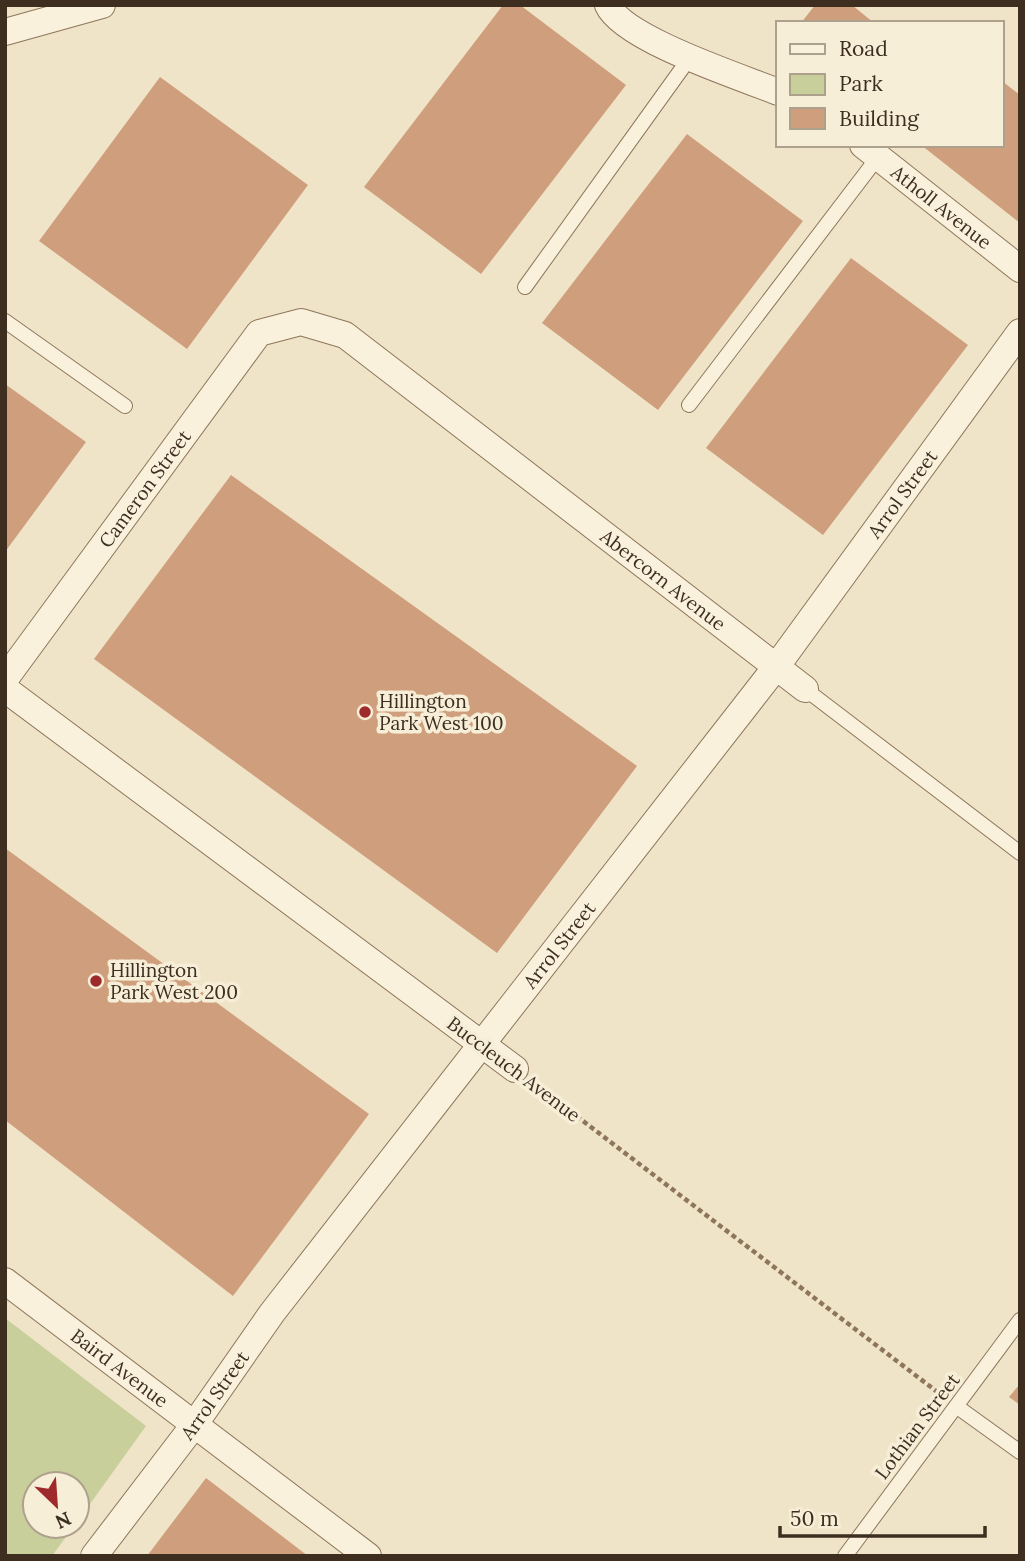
<svg xmlns="http://www.w3.org/2000/svg" width="1025" height="1561" viewBox="0 0 1025 1561" font-family="Lora,serif">
<style>
.green{fill:#c9cf9b}
.building{fill:#cf9f7d}
.lines{fill:none;stroke-linecap:round;stroke-linejoin:round}
.service-casing{stroke:#8d765c;stroke-width:16}
.minor-casing{stroke:#8d765c;stroke-width:28}
.path{stroke:#8d765c;stroke-width:4.5;stroke-dasharray:5 3.5;stroke-linecap:butt}
.service{stroke:#faf1dc;stroke-width:14}
.minor{stroke:#faf1dc;stroke-width:26}
.poi-dot{fill:#9e2a2b;stroke:#f7eed8;stroke-width:2.5}
.labels{text-anchor:middle;stroke-width:7;stroke-linejoin:round;paint-order:stroke}
.street-label{font-size:19px;fill:#3d2e20;stroke:#f7eed8}
.poi-label{font-size:19px;fill:#3d2e20;stroke:#f7eed8;text-anchor:start}
</style>
<rect width="100%" height="100%" fill="#f0e4c8"/>
<path class="green" d="M5 1318 146 1426 77 1522V1484H35V1526H74L52 1556H5Z"/>
<path class="building" d="M503 5H520L626 85 481 274 364 187Z
M815 5H852L874 23H801Z
M160 77 308 185 187 349 39 241Z
M1002 81 1020 95V223L921 145H1002Z
M687 134 803 221 658 410 542 323Z
M851 258 968 345 823 535 706 448Z
M5 384 86 442 5 552Z
M231 475 637 766 497 953 94 659Z
M5 848 369 1114 233 1296 5 1120Z
M1020 1384V1405L1009 1397Z
M206 1478 308 1556H147Z"/>
<g class="lines">
<g class="service-casing">
<path id="service" d="M525 287 691 56
M5 321 125 406
M689 405 878 157
M805 689 1020 853
M956 1406 1020 1452
M845 1556 1020 1320"/>
</g>
<g class="minor-casing">
<g id="minor">
<path d="M608 5C623 39 741 77 778 92"/>
<path d="M5 32 102 5"/>
<path id="s1" d="M863 145 1020 269"/>
<path id="s2" d="M5 679 259 333 301 322 345 335 805 689"/>
<path d="M5 689 515 1069"/>
<path id="s3" d="M5 1281 368 1556"/>
<path id="s4" d="M94 1556 194 1425 272 1313 776 667 1020 332"/>
</g>
</g>
<path class="path" d="M536 1085 940 1394"/>
<use href="#service" class="service"/>
<use href="#minor" class="minor"/>
</g>
<g class="poi-dot">
<circle cx="365" cy="712" r="7"/>
<circle cx="96" cy="981" r="7"/>
</g>
<g class="labels">
<g class="street-label">
<text dy="7" stroke="none"><textPath href="#s1" startOffset="100">Atholl Avenue</textPath></text>
<text dy="7" stroke="none"><textPath href="#s2" startOffset="236">Cameron Street</textPath></text>
<text dy="7" stroke="none"><textPath href="#s4" startOffset="1335">Arrol Street</textPath></text>
<text dy="7" stroke="none"><textPath href="#s2" startOffset="920">Abercorn Avenue</textPath></text>
<text dy="7" stroke="none"><textPath href="#s4" startOffset="768">Arrol Street</textPath></text>
<text transform="translate(514 1069) rotate(37)" y="7">Buccleuch Avenue</text>
<text dy="7" stroke="none"><textPath href="#s3" startOffset="144">Baird Avenue</textPath></text>
<text dy="7" stroke="none"><textPath href="#s4" startOffset="201">Arrol Street</textPath></text>
<text transform="translate(917 1426) rotate(-53)" y="7">Lothian Street</text>
</g>
<g class="poi-label">
<text x="379" y="708">Hillington<tspan x="379" dy="22">Park West 100</tspan></text>
<text x="110" y="977">Hillington<tspan x="110" dy="22">Park West 200</tspan></text>
</g>
</g>
<rect width="1025" height="1561" fill="none" stroke="#3d2e20" stroke-width="14"/>
<rect x="776" y="21" width="228" height="126" fill="#f7eed8" stroke="#ada18e" stroke-width="2"/>
<rect x="790" y="44" width="35" height="10" fill="#faf1dc" stroke="#ada18e" stroke-width="2"/>
<text x="839" y="56" font-size="21" fill="#3d2e20">Road</text>
<rect x="790" y="74" width="35" height="21" fill="#c9cf9b" stroke="#ada18e" stroke-width="2"/>
<text x="839" y="91" font-size="21" fill="#3d2e20">Park</text>
<rect x="790" y="108" width="35" height="21" fill="#cf9f7d" stroke="#ada18e" stroke-width="2"/>
<text x="839" y="126" font-size="21" fill="#3d2e20">Building</text>
<g transform="translate(56 1505) rotate(155)"><circle r="33" fill="#f7eed8" stroke="#ada18e" stroke-width="2"/>
<path d="M0-5L12 26L0 18L-12 26Z" fill="#9e2a2b"/>
<text y="-10" font-size="19" font-weight="bold" text-anchor="middle" fill="#3d2e20">N</text>
</g>
<path d="M780 1526v10h205v-10" fill="none" stroke="#3d2e20" stroke-width="3.5"/>
<text x="790" y="1526" font-size="21" fill="#3d2e20" stroke="#f7eed8" stroke-width="5" paint-order="stroke">50 m</text>
</svg>
